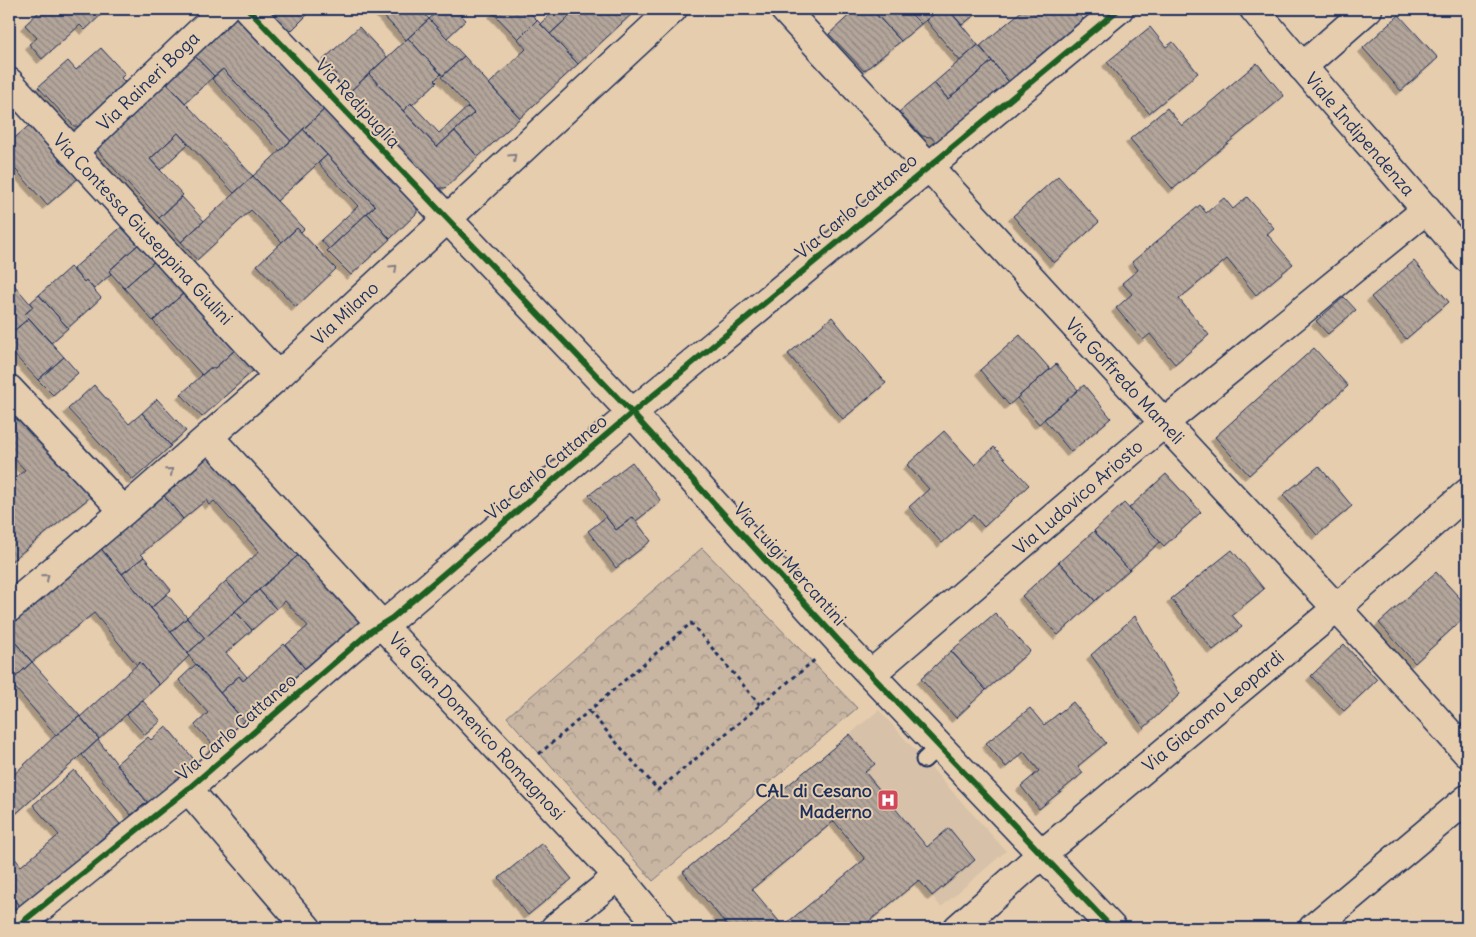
<svg xmlns="http://www.w3.org/2000/svg" width="1476" height="937" font-family="Delius,sans-serif">
<defs>
<pattern id="park-crowns" width="20" height="18" patternUnits="userSpaceOnUse" patternTransform="scale(1.25)"><rect width="20" height="18" fill="#c9b6a2"/><path d="M2 6a3 3 0 1 1 6 0M12 15a3 3 0 1 1 6 0" fill="none" stroke="#a29487"/></pattern>
<pattern id="building-back-hatch" width="6" height="6" patternUnits="userSpaceOnUse" patternTransform="scale(1.25)"><rect width="6" height="6" fill="#b3a59a"/><path d="M-1 5l2 2M0 0l6 6M5-1l2 2" fill="none" stroke="#918781"/></pattern>
<filter id="shadow"><feDropShadow dx="-4.5" dy="4.5" stdDeviation="0" flood-color="#0004"/></filter>
</defs>
<rect width="100%" height="100%" fill="#e6cdae"/>
<filter id="ink" filterUnits="userSpaceOnUse"><feTurbulence type="fractalNoise" baseFrequency=".02" numOctaves="2"/><feDisplacementMap in="SourceGraphic" scale="10" xChannelSelector="R" yChannelSelector="G"/><feConvolveMatrix kernelMatrix="1 2 1 2 8 2 1 2 1" color-interpolation-filters="sRGB"/></filter>
<g filter="url(#ink)">
<path fill="#d7c1a8" d="M879,710L1006,851L941,907L907,866L886,884L798,777Z"/>
<path fill="url(#park-crowns)" stroke="#727280" d="M702,548L857,708L653,881L507,717Z"/>
<path fill="url(#building-back-hatch)" stroke="#1b2f5e" fill-rule="evenodd" filter="url(#shadow)" d="M42,9H105L106,10L85,30L80,25L42,59L29,44L37,38L25,25Z
M260,9H313L286,36Z
M380,9H420L429,19L406,40L378,10Z
M440,9H455L466,20L447,38L429,19Z
M498,9H526L537,20L518,39L493,13Z
M556,9H577L550,34L540,24Z
M577,9H632L635,11L578,64L550,34Z
M856,9H871L901,41L864,71L829,34Z
M871,9H906L921,24L901,41Z
M906,9H940L921,24Z
M940,9H948L978,45L960,61L926,20Z
M948,9H982L962,25Z
M1024,9H1075L1084,20L1009,82L980,46Z
M1399,15L1438,58L1401,91L1363,48Z
M242,17L327,107L291,141L223,69L214,76L192,53L230,18Z
M429,19L464,56L443,76L408,38Z
M537,20L578,64L520,118L489,84L526,49L518,39Z
M359,27L387,57L344,97L329,81L336,74L323,60Z
M1150,27L1166,47L1173,42L1198,73L1149,113L1107,62Z
M408,38L441,74L435,80L437,82L412,105L411,103L403,111L369,74Z
M978,45L992,61L948,99L934,83Z
M101,48L125,74L121,78L127,84L86,127L74,126L38,87L68,61L76,70Z
M192,53L214,76L185,103L163,79Z
M464,56L520,118L478,157L455,131L474,113L441,77Z
M992,61L1009,82L936,143L931,137L922,136L899,112L934,83L948,99Z
M1257,63L1284,96L1173,189L1130,139L1167,108L1182,126Z
M223,69L291,141L280,151L212,79Z
M369,74L437,147L455,131L478,157L445,188H431L344,97Z
M163,79L253,176L234,193L178,133L150,159L183,195L159,218L98,151L99,140Z
M411,103L439,133L468,107L474,113L437,147L403,111Z
M327,107L417,202V213L390,239L367,213L375,206L303,129Z
M34,121L82,175L47,205L9,162V143Z
M303,129L327,155L277,201L253,176Z
M178,133L188,144L160,170L150,159Z
M327,155L375,206L329,249L321,240L358,206L318,163Z
M253,176L304,229L301,232L297,228L282,242L251,210L197,260L181,242Z
M1058,176L1099,222L1054,263L1013,216Z
M182,197L204,221L181,242L159,218Z
M1247,197L1274,228L1267,234L1293,264L1256,295L1227,259L1179,299L1209,335L1175,364L1150,334L1143,340L1116,308L1132,294L1122,283L1138,270L1132,262L1200,205L1206,213L1224,198L1233,209Z
M367,213L390,239L351,275L327,251Z
M126,223L142,241L109,271L111,274L94,289L86,280L84,282L73,269Z
M297,228L336,269L296,307L257,265Z
M142,241L157,259L124,288L109,271Z
M157,259L186,291L153,321L124,288Z
M1414,261L1449,302L1406,339L1371,297Z
M70,267L84,282L86,280L101,298L68,328L39,295Z
M9,279L33,307L25,314L29,318L9,335Z
M186,291L237,348L215,368H210L202,375L153,321Z
M39,295L68,328L51,343L25,314L33,307L30,303Z
M1344,297L1356,310L1328,334L1316,321Z
M832,317L886,383L843,419L788,354Z
M29,318L64,357L38,380L9,349V335Z
M1020,335L1050,369L1009,405L980,370Z
M237,348L255,369L202,417L181,394L210,368H215Z
M1314,348L1348,386L1249,475L1215,437Z
M64,357L78,373L53,395L38,380Z
M1056,364L1078,390L1039,424L1017,398Z
M94,385L129,424L142,413L171,446L133,480L68,409Z
M1084,385L1111,418L1071,452L1044,419Z
M157,399L186,431L170,445L142,413Z
M17,415L94,494L9,563V483L25,470L9,453V423Z
M944,431L975,465L994,447L1029,485L984,527L973,515L942,543L909,507L929,489L907,465Z
M204,455H216L303,551L245,602L226,581L259,552L214,501L209,505L206,500L183,519L161,492Z
M632,462L661,501L636,521L633,517L616,530L589,495Z
M1319,466L1352,506L1317,535L1283,495Z
M1166,474L1201,512L1164,546L1129,508Z
M161,492L183,519L141,554L144,557L122,574L98,545Z
M1124,503L1160,542L1129,570L1094,531Z
M606,517L616,530L633,517L651,541L616,568L588,531Z
M1094,531L1129,570L1095,601L1059,562Z
M99,546L188,653L189,656L159,685L140,662L137,665L94,613L32,662L9,635V618Z
M1232,550L1264,589L1232,615L1242,627L1213,650L1171,599Z
M303,551L362,616L361,628L307,671L286,645L308,626L285,601L276,609L259,590Z
M144,557L171,590L151,608L122,574Z
M1059,562L1095,601L1058,635L1022,596Z
M1436,572L1467,606V615L1415,663L1379,623Z
M226,581L245,602L205,638L186,618Z
M259,590L276,609L252,630L235,611Z
M167,594L187,617V618L171,632L151,608Z
M235,611L252,630L226,653L247,677L243,681L239,676L220,693L187,654Z
M995,613L1030,651L986,690L951,651Z
M1135,616L1180,694L1144,728L1091,655Z
M187,618L205,638L188,653L171,632Z
M9,635L32,662L9,683Z
M284,644L307,671L245,722L220,693L239,676L243,681Z
M1344,644L1377,680L1344,711L1311,676Z
M951,651L986,690L956,718L921,679Z
M32,662L80,716L56,735L10,682Z
M140,662L159,685L99,739L80,717Z
M196,664L245,722L215,747L195,725L208,713L179,680Z
M142,700L161,721L145,735L126,714Z
M1073,702L1106,743L1078,766L1083,773L1039,809L1021,786L1039,771L1024,752L1006,767L986,743L1030,708L1044,725Z
M80,716L99,739L9,820V779L56,735Z
M166,726L197,763L148,803L116,764L148,737L151,740Z
M850,734L875,764L865,772L927,847L949,828L975,860L932,896L919,880L861,928H729L683,872ZM834,821L865,859L783,926L752,889Z
M98,740L147,802L131,815L82,755Z
M74,770L120,824L99,841L101,843L22,909L9,894V851L21,866L59,835L33,805Z
M542,843L572,879L528,915L499,878Z
M9,894L22,909L9,920Z"/>
<g fill="none" stroke-linecap="round" stroke-linejoin="round">
<g stroke="#1b2f5e" stroke-width="19">
<path id="service" d="M924,760L939,746"/>
</g>
<g stroke="#1b2f5e" stroke-width="31">
<path id="minor" d="M248,9L632,413L838,640L1112,928
M784,9L1164,423L1355,628L1467,753
M1302,67L1368,9
M9,82L278,376
M73,152L224,9
M9,389L124,511
M209,437L381,624L618,876L661,928
M9,608L124,511L278,376L673,9
M871,674L1164,423L1427,209
M188,789L307,928
M15,928L188,789L371,631L392,618L632,413L1119,9
M555,928L618,876
M958,928L1042,854L1337,608L1467,493
M1313,928L1467,799"/>
</g>
<g stroke="#1b2f5e" stroke-width="31">
<path id="tertiary" d="M1254,9C1323,93 1397,174 1467,258"/>
</g>
<path stroke="#1b2f5e" stroke-width="3" stroke-dasharray="4 4" stroke-linecap="butt" d="M589,711L658,790L817,658
M539,754L691,623L760,705"/>
<use href="#service" stroke="#e6cdae" stroke-width="15"/>
<use href="#minor" stroke="#e6cdae" stroke-width="28"/>
<use href="#tertiary" stroke="#e6cdae" stroke-width="28"/>
<g stroke="#e6cdae" stroke-width="9">
<path id="cycleway" d="M248,9L632,413L838,640L1112,928
M15,928L188,789L371,631L392,618L632,413L1119,9"/>
</g>
<use href="#cycleway" stroke="#1b5e20" stroke-width="6"/>
</g>
<defs><path id="oneway-chevron" d="M-2-3.5L2.5 0L-2 3.5" fill="none" stroke-width="1.6" stroke-linecap="round" stroke-linejoin="round" transform="scale(1.25)"/></defs>
<g stroke="#807e86">
<use href="#oneway-chevron" transform="translate(513 157) rotate(-43)"/>
<use href="#oneway-chevron" transform="translate(394 268) rotate(-43)"/>
<use href="#oneway-chevron" transform="translate(170 471) rotate(-41)"/>
<use href="#oneway-chevron" transform="translate(46 577) rotate(-40)"/>
</g>
</g>
<defs>
<g id="hospital-square" transform="scale(1.125)"><rect x="-9" y="-9" width="18" height="18" rx="4" fill="#d1495b" stroke="#e6cdae"/><path d="M-5-5h3v3.5h4V-5h3V5h-3V1.5h-4V5h-3Z" fill="#fff"/></g>
</defs>
<g fill-rule="evenodd">
<use href="#hospital-square" x="888" y="800"/>
</g>
<g text-anchor="middle" dominant-baseline="central" stroke-width="4" stroke-linejoin="round" paint-order="stroke">
<g font-size="18" fill="#1b2f5e" stroke="#e6cdae">
<text transform="translate(148 81) rotate(-44)">Via Raineri Boga</text>
<text transform="translate(358 103) rotate(47)">Via Redipuglia</text>
<text transform="translate(1360 134) rotate(49)">Viale Indipendenza</text>
<text transform="translate(856 206) rotate(-40)">Via Carlo Cattaneo</text>
<text transform="translate(143 229) rotate(47)">Via Contessa Giuseppina Giulini</text>
<text transform="translate(345 313) rotate(-43)">Via Milano</text>
<text transform="translate(1125 381) rotate(47)">Via Goffredo Mameli</text>
<text transform="translate(546 467) rotate(-40)">Via Carlo Cattaneo</text>
<text transform="translate(1078 497) rotate(-41)">Via Ludovico Ariosto</text>
<text transform="translate(790 564) rotate(48)">Via Luigi Mercantini</text>
<text transform="translate(1213 711) rotate(-40)">Via Giacomo Leopardi</text>
<text transform="translate(477 726) rotate(47)">Via Gian Domenico Romagnosi</text>
<text transform="translate(236 727) rotate(-41)">Via Carlo Cattaneo</text>
</g>
<g font-size="18" font-weight="bold" fill="#1b2f5e" stroke="#e6cdae" text-anchor="end">
<text x="872" y="790">CAL di Cesano<tspan x="872" dy="21">Maderno</tspan></text>
</g>
</g>
<rect width="1476" height="937" fill="none" stroke="#e6cdae" stroke-width="30"/>
<rect x="15" y="15" width="1446" height="907" fill="none" stroke="#1b2f5e" stroke-width="2" filter="url(#ink)"/>
</svg>
